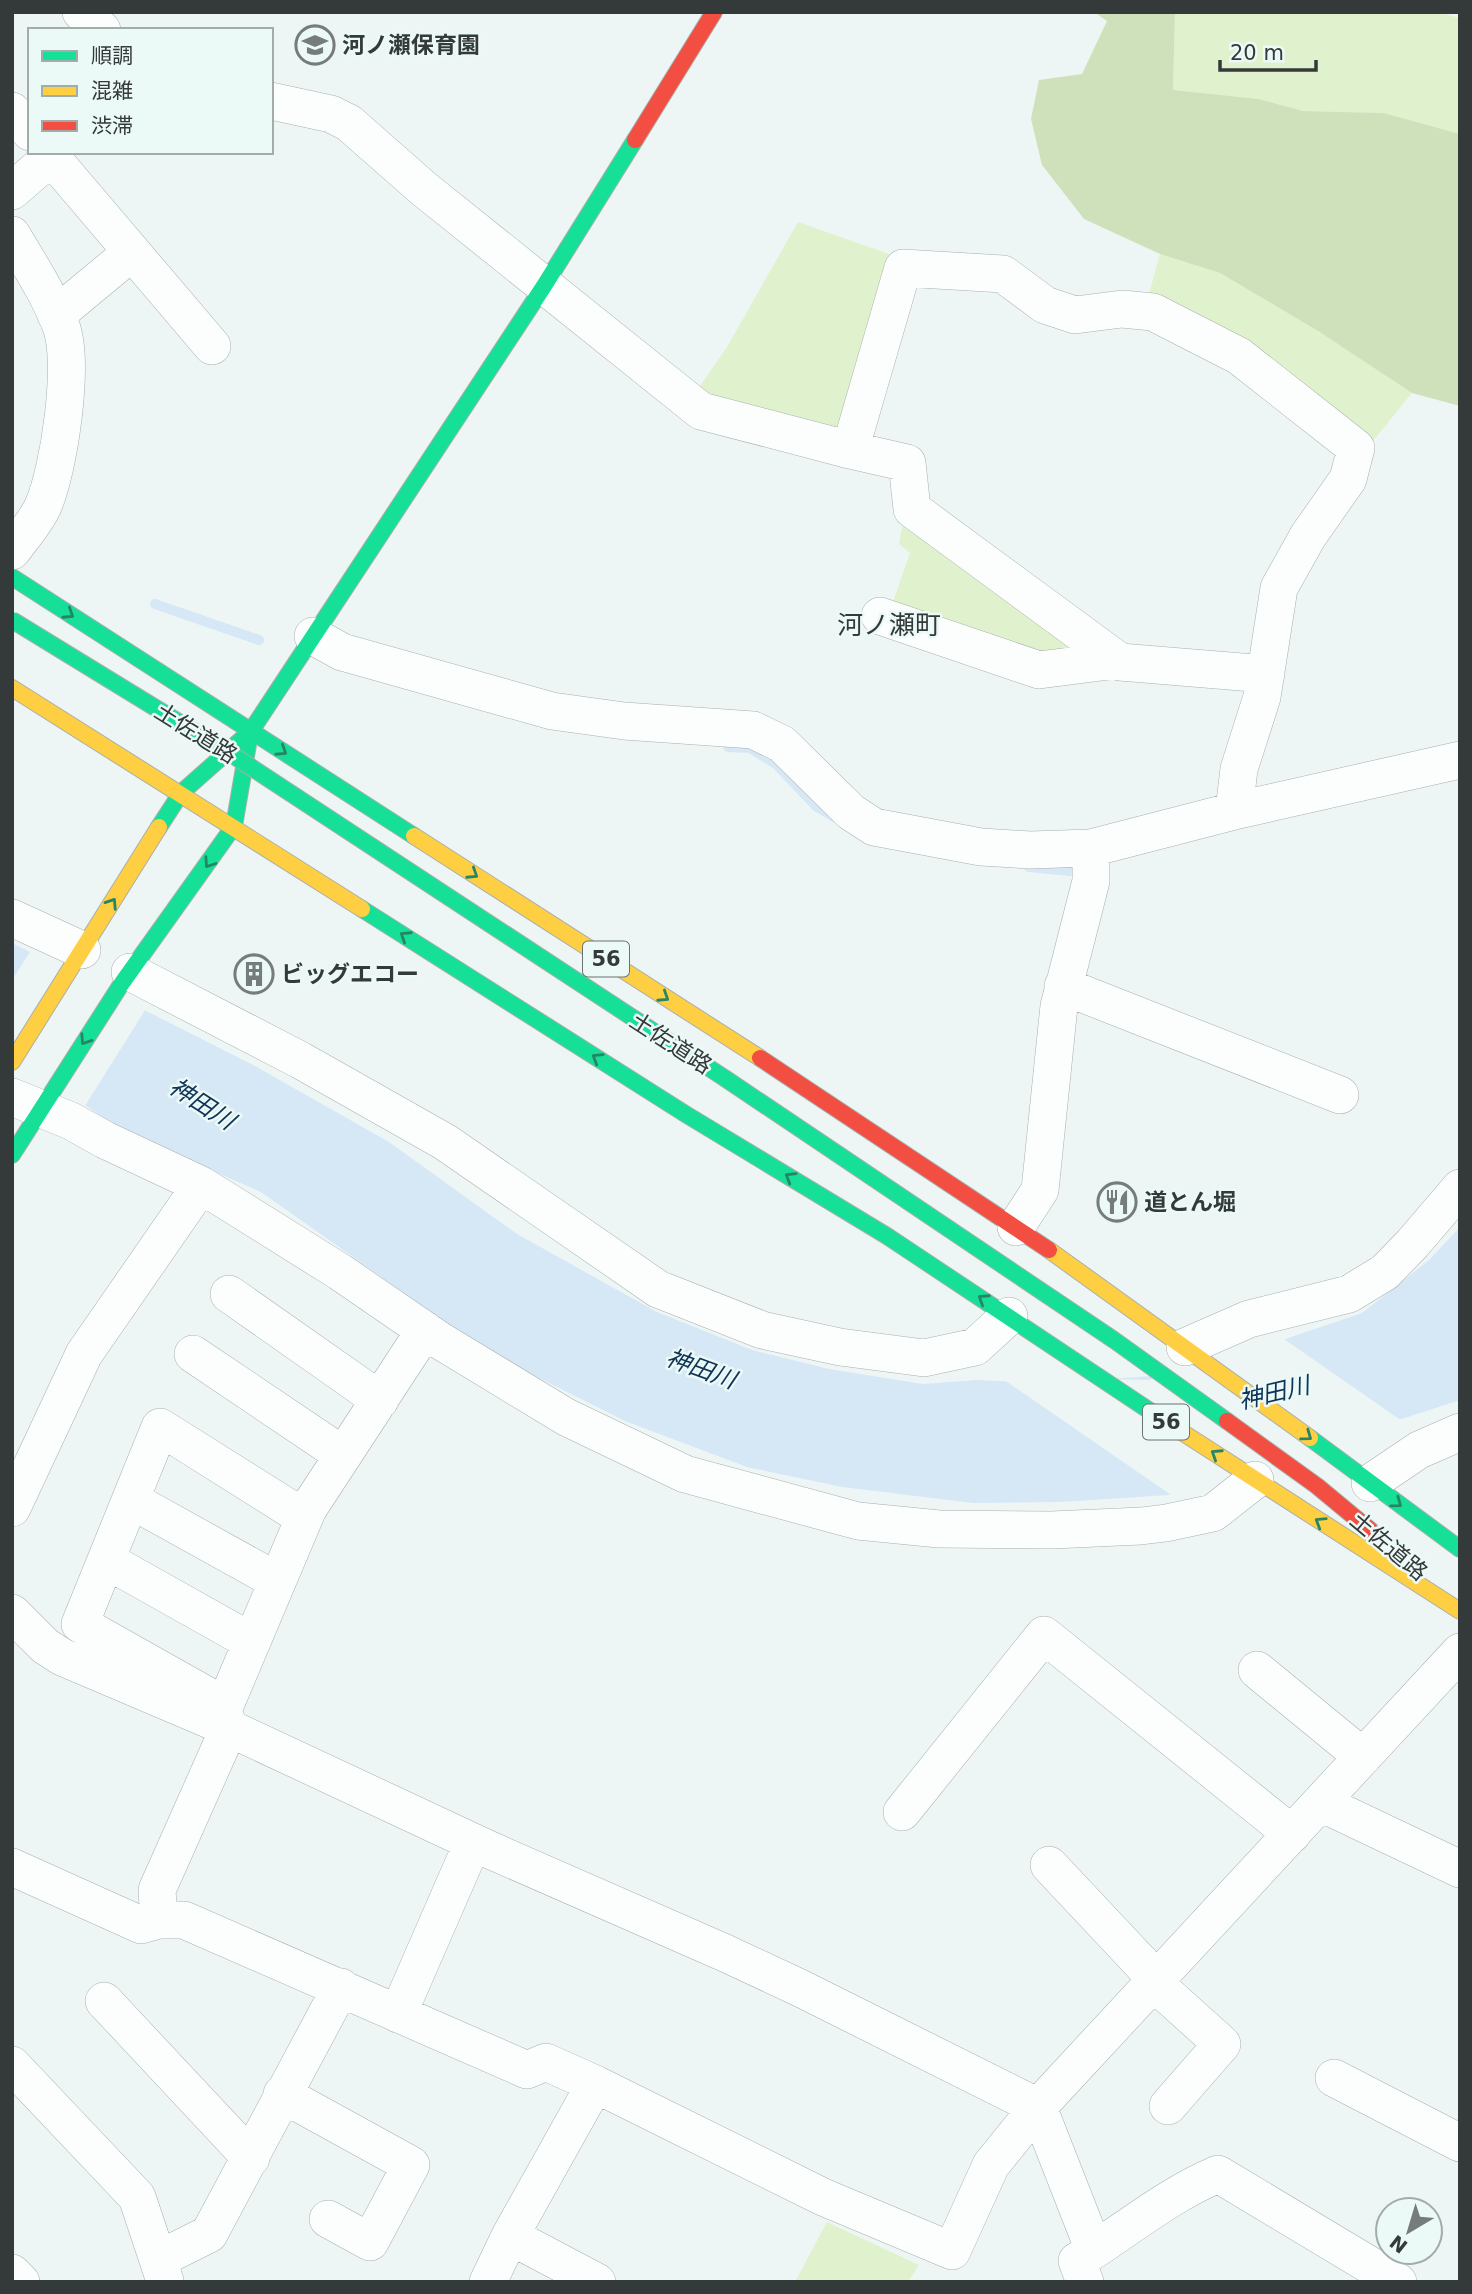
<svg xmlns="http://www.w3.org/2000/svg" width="1472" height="2294" font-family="'DejaVu Sans','Noto Sans JP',sans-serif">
<rect width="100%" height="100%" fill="#eef6f5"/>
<path fill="#e0f2cd" d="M1175,12H1438L1460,18V134L1384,113L1303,111L1259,99L1173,90Z
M798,222L889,254L838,437L711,406L698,389L727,347Z
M1160,254L1220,273L1318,331L1412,393L1373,441L1318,396L1147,301Z
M905,513L1079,645L1071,652L1035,655L890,610L910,553L899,544Z
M827,2222L919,2265L908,2282H795Z"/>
<path fill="#cee1ba" d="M1094,12H1175L1173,90L1259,99L1303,111L1384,113L1460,134V406L1412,393L1318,331L1220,273L1160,254L1084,219L1042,165L1031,119L1039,80L1082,74L1107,21Z"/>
<path fill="#d6e7f6" d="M12,943L255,1066L389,1142L517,1234L657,1312L752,1350L829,1369L923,1384L976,1380L1047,1383L1183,1374L1362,1313L1429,1260L1460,1227V1400L1169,1495L1060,1502L973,1503L842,1487L747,1467L625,1421L489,1353L261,1192L123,1132L88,1107L12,1070Z"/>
<path fill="#eef6f5" d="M32,949L147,1007L83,1109L12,1074V980Z
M1281,1337L1402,1421L1174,1497L1000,1377L1149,1380Z"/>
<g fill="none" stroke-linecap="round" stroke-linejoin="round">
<path stroke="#d6e7f6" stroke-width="10" d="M155,604L259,640
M728,747L750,748L776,764L817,807L834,817
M1029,867L1070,871L1083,867"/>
<g stroke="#a9afae" stroke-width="38">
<path id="street" d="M81,12L102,30
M271,101L331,114L349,123L424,189L701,411L850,450L903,268L1003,274L1045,305L1075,315L1122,309L1153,312L1239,356L1356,448L1348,479L1308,536L1279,588L1262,697L1239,769L1234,811
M12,111L30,132
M47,152L212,346
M12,191L51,157
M12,235C29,264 49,294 61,326C75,363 59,470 43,506C36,522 22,537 12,551
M56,315L132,252
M850,450L907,463L912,509L1120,662L1266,674
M880,616L1039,670L1117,660
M313,636L342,652L552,711L624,721L753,730L782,744L851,812L874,827L981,847L1030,850L1091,848L1234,811L1460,760
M12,918L82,950
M130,972L300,1060L445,1142L658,1289L762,1330L840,1347L924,1358L975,1347L1009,1316
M1063,986L1340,1095
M12,1097L71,1121L105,1140L201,1185L340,1272L439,1340L566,1417L685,1474L858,1521L939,1529L1052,1530L1141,1526L1166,1523L1213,1513L1255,1480
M1016,1227L1040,1190L1059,1006L1091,881V848
M229,1294L380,1400
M425,1330L308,1509L223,1710L229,1728L157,1890L159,1920H184L527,2070L546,2062L595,2084L510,2236L488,2282
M1185,1347L1249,1319L1349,1294L1385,1272L1413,1243L1460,1188
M193,1354L343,1455
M1370,1483L1419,1450L1460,1432
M131,1500L277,1581
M12,1508L84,1354L201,1185
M106,1560L252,1642
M12,1613L45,1646L62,1657L229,1728L490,1850L725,1953L800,1988L1038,2107L1094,2250
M1257,1670L1363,1757
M215,1700L80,1624L160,1427L303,1517
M1321,1803L1460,1869
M902,1812L1044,1635L1292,1834
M1049,1865L1143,1965L1162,1990L1222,2044L1168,2106
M12,1867L141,1925L159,1920
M104,2001L251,2158
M398,2014L473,1842
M12,2065L137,2197L165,2281
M1334,2078L1460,2143
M595,2084L823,2197L952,2251L991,2165L1038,2107L1460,1652
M282,2094L411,2165L370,2242L328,2219
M510,2236L597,2282
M159,2259L209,2234L341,1987
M12,2273L21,2282
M1085,2282L1077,2261C1124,2232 1166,2196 1218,2174L1398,2282"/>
</g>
<g stroke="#a9afae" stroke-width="18">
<path id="fast" d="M12,577L414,836
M159,827L181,793L251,731L544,286L635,140
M362,909L687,1115L887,1236L1174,1427
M726,1079L1114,1340L1227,1421
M12,1155L122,983L234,826L250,733
M1310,1438L1460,1549"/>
</g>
<g stroke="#a9afae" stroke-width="18">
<path id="slow" d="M12,688L362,909
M414,836L760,1058
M12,1062L159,827
M1049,1250L1310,1438
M1174,1427L1460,1611"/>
</g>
<g stroke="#a9afae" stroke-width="18">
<path id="jam" d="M635,140L714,12
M760,1058L1049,1250
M1227,1421L1317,1486L1370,1530"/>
</g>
<use href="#street" stroke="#fcfefe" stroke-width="37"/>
<use href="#fast" stroke="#16e098" stroke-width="16"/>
<use href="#slow" stroke="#ffcf43" stroke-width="16"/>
<use href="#jam" stroke="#f24e42" stroke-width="16"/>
<g stroke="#a9afae" stroke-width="18" stroke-linecap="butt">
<path id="fast-bridge" d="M12,620L234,756L726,1079"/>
</g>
<use href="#fast-bridge" stroke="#16e098" stroke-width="16"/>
</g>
<defs><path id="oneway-chevron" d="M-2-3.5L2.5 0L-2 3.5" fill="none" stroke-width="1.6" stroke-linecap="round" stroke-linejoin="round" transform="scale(1.75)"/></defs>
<g stroke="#268564">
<use href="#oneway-chevron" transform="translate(69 614) rotate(33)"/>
<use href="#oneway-chevron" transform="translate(282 751) rotate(33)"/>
<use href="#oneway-chevron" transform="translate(209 863) rotate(124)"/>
<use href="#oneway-chevron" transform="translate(473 874) rotate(33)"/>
<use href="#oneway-chevron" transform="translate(112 903) rotate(-57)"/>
<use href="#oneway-chevron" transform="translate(405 936) rotate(-147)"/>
<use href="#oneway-chevron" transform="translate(664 997) rotate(33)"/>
<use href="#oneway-chevron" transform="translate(85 1040) rotate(123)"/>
<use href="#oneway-chevron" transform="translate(597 1058) rotate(-148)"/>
<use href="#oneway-chevron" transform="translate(790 1177) rotate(-149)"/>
<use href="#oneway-chevron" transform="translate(983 1299) rotate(-147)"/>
<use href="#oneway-chevron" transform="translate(1307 1436) rotate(36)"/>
<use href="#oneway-chevron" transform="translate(1216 1454) rotate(-147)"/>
<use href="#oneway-chevron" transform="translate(1397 1503) rotate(36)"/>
<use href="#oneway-chevron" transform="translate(1320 1522) rotate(-148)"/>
</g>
<defs>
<g id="school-ring" transform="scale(2.0125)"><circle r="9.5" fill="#ebf9f7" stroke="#757c7b" stroke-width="1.5"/><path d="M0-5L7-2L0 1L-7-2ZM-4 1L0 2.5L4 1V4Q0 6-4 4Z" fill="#757c7b"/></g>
<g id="building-ring" transform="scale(2.0125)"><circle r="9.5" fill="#ebf9f7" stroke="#757c7b" stroke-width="1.5"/><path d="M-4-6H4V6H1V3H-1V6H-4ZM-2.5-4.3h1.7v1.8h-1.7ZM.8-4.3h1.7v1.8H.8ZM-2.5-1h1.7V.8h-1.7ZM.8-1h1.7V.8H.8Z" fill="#757c7b"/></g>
<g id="restaurant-ring" transform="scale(2.0125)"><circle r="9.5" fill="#ebf9f7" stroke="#757c7b" stroke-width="1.5"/><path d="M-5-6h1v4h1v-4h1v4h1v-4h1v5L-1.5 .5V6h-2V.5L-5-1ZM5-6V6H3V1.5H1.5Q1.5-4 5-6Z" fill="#757c7b"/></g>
</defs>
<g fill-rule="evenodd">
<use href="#school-ring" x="315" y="45"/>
<use href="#building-ring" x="254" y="974"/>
<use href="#restaurant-ring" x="1117" y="1202"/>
</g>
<g text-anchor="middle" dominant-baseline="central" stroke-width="5" stroke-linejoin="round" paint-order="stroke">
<g fill="#ebf9f7" stroke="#6b7372" stroke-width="2">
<rect x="583" y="941.5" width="46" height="35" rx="5"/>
<rect x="1143" y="1404.5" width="46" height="35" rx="5"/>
</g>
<g font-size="21" font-weight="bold" fill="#343a39">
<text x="606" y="959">56</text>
<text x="1166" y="1422">56</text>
</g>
<g font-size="23" font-weight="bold" fill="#343a39" stroke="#ebf9f7" text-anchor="start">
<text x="342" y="45">河ノ瀬保育園</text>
<text x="281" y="974">ビッグエコー</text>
<text x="1144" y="1202">道とん堀</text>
</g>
<g font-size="23" fill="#343a39" stroke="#ebf9f7">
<text transform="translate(196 733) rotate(32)">土佐道路</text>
<text transform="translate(671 1043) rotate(33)">土佐道路</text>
<text transform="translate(1389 1546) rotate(40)">土佐道路</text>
</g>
<g font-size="24" font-style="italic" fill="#0e3558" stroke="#ebf9f7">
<text transform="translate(202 1104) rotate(33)">神田川</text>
<text transform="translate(701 1369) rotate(20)">神田川</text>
<text transform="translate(1274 1393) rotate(-13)">神田川</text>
</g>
<g font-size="26" fill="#343a39" stroke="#ebf9f7">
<text x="889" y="625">河ノ瀬町</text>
</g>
</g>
<rect width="1472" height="2294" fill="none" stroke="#343a39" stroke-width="28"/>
<rect x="28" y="28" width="245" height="126" fill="#ebf9f7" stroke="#a2adab" stroke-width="2"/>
<rect x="42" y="51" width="35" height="10" fill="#16e098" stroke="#a2adab" stroke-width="2"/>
<text x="91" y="63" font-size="21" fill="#343a39">順調</text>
<rect x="42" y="86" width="35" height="10" fill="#ffcf43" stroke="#a2adab" stroke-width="2"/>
<text x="91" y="98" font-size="21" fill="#343a39">混雑</text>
<rect x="42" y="121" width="35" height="10" fill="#f24e42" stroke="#a2adab" stroke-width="2"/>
<text x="91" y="133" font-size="21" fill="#343a39">渋滞</text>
<g transform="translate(1409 2231) rotate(218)"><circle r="33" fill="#ebf9f7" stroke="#a2adab" stroke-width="2"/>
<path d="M0-5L12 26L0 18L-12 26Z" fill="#757c7b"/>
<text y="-10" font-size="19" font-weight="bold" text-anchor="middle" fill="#343a39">N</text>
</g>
<path d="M1220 60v10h96v-10" fill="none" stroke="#343a39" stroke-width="3.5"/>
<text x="1230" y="60" font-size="21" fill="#343a39" stroke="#ebf9f7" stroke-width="5" paint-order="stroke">20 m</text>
</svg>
